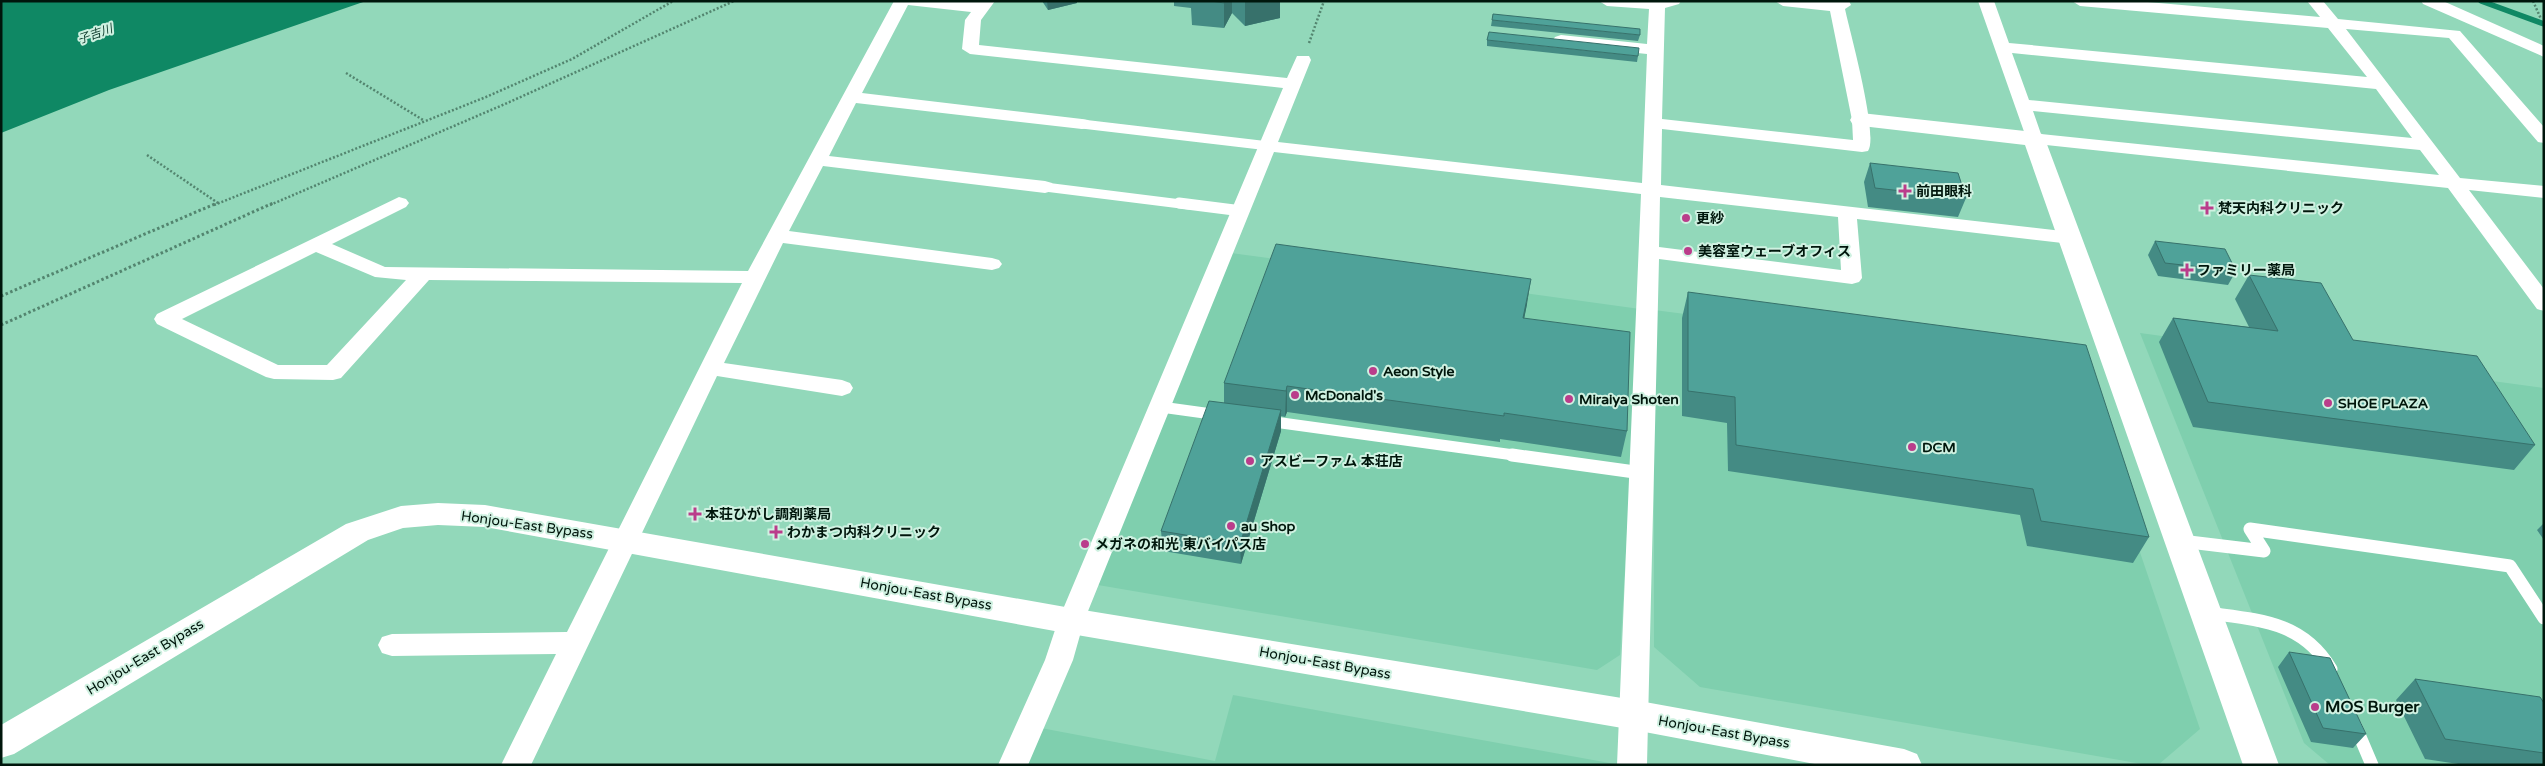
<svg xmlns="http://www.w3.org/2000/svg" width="2545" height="766" font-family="'Varela Round','Noto Sans JP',sans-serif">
<rect width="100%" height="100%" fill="#92d8ba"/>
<path fill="#7fcfae" d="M1231,253L1640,309L1620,655L1597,670L1098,585Z
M1654,310L2086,366L2128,517L2200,729L2158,765H2148L1700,687L1654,647Z
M2140,333L2544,388V765H2330L2304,743Z
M1233,695L1615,764V765H1027L1041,728L1215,761Z"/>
<path fill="#0f8864" d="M1,1H366L109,90L1,133Z"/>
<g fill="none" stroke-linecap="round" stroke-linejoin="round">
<path stroke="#0f8864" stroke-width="5.5" d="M2481,1L2544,24"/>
<path stroke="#53856f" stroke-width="2.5" stroke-dasharray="2 2" stroke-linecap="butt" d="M2533,1L2541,19
M1309,43L1324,1
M346,73L423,120
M147,155L218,203
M214,205L486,97L572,59L673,1
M270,205L505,104L734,1"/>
<path stroke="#53856f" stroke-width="3" stroke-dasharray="2.5 2.5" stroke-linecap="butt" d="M1,296L217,203
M1,325L273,203"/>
<path stroke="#fff" stroke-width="9" d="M1082,124L1269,146
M1045,187L1189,205"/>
<path stroke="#fff" stroke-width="11" d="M1179,203L1242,211
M1161,407L1219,415
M1267,421L1521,456"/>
<path stroke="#fff" stroke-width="13" d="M1512,455L1642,473
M2181,541L2264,551L2250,529L2510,566L2544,618
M2208,613C2259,620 2302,621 2331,669
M2355,725L2372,765"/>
<path fill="#fff" fill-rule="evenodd" d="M894,1H995L981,20L979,45L1287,78L1297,56H1309L1311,60L1278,142L1642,183L1647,54L1561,45L1553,40L1555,37L1561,35L1647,44L1649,9L1607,6L1599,1H1681L1679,4L1665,8L1662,119L1853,140L1852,120L1830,11L1783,6L1775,1H1849L1851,5L1845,9C1850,32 1879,136 1868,151L1862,152L1662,129L1661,185L2071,232L2078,234L2081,238L2078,242L2071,244L1857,219L1862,278L1859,282L1852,284L1659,259L1647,765H1617L1641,194L1274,152L1084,621L1073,660L1028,765H998L1045,660L1058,621L1283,88L970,54L962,49L965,20L971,12L908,5L862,93L1082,119L1088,120L1091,124L1088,128L1082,129L856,103L829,156L1045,181L1052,183L1054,187L1052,191L1045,193L823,166L789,231L992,258L999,260L1002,264L999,268L992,270L783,243L724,363L842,380L850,383L853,388L850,393L842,396L717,376L531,765H501L556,654L392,656L382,653L378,645L382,637L392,634L567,632L742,283L429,280L341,378L333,380L274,379L266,377L157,324L154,319L157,314L399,197L406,199L409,203L406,207L332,244L385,267L748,271ZM1660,197L1838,217L1841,270L1659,247ZM316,252L375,277L406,280L327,365H278L182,319Z
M1978,1H1994L2009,43L2367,77L2328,28L2080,6L2072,1H2136L2320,17L2307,1H2323L2338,19L2460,31L2544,127V143L2538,142L2449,38L2346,29L2460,178L2544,186V198L2469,190L2544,289V311L2537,309L2448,188L2028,143ZM2012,53L2376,89L2412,138L2029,100ZM2033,111L2420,150L2439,175L2041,134Z
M2421,1H2443L2544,46V57L2423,4Z"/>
<path fill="#fff" fill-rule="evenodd" d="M1861,113L2034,132L2042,134L2045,139L2279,765H2243L2025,145L1853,125L1850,120L1853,115Z"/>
<path fill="#fff" fill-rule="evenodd" d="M438,503L485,505L1071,608L1634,700L1904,749L1917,754L1922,765H1820L1634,730L1071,634L485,527L438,525L403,528L368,540L14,754L1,758V725L346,524L401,506Z"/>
</g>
<path fill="#448b84" d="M1042,1H1077V3L1048,10Z
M1174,1H1280V18L1245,26L1232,13L1224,28L1192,25L1191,8L1174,6Z
M1492,20L1640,35L1638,41L1491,26Z
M1487,40L1638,56L1637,62L1487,46Z
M1870,163L1966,198L1958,217L1868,207L1864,182Z
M2155,241L2236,271L2228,285L2158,276L2148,255Z
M2249,275L2353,340L2535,445L2514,470L2193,427L2159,342L2173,318L2249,327L2235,299Z
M1688,292L2149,537L2133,563L2027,546L2020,515L1728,471L1727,423L1682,416V318Z
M1527,304L1524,319L1627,431L1621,457L1500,439V442L1287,412L1285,417L1281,416V431L1241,564L1163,551L1161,531L1224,403V383Z
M2544,523V540L2537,530Z
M2289,652L2366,734L2353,748L2311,742L2278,667Z
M2415,679L2544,703V765H2465L2425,759L2396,700Z"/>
<path fill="#37716b" d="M1047,1H1077V3L1048,10Z
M1224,1H1232V13L1224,28Z
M1245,1H1280V18L1245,26Z
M1531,279L1527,304L1519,344L1523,318Z
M1287,386V412L1285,417L1286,391Z
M1281,410V431L1241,564L1240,544Z"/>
<path fill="#4fa299" stroke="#37716b" d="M1211,1H1224V3Z
M1493,14L1640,29V35L1492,20Z
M1489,32L1639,48L1638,56L1487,40Z
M1870,163L1958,173L1966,198L1875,188Z
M2155,241L2225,249L2236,271L2165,263Z
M1276,244L1531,279L1523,318L1630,332L1627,431L1504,413V416L1287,386L1286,391L1224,383Z
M2249,275L2321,283L2353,340L2477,356L2535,445L2208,402L2173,318L2278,331Z
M1688,292L2086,345L2149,537L2041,521L2033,489L1736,445L1735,397L1688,391Z
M1209,401L1281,410L1240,544L1161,531Z
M2289,652L2330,658L2366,734L2323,728Z
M2415,679L2540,697L2544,703V753L2445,739Z"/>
<g fill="#ba3d8b" stroke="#cff1e1" stroke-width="2">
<path d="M1902.5 183.5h5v5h5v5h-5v5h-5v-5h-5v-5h5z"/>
<path d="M2204.5 200.5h5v5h5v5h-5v5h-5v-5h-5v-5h5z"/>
<circle cx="1686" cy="218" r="5"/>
<circle cx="1688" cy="251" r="5"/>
<path d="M2184.5 262.5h5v5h5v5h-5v5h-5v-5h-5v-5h5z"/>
<circle cx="1373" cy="371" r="5"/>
<circle cx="1295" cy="395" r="5"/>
<circle cx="1569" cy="399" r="5"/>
<circle cx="2328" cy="403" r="5"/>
<circle cx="1912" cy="447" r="5"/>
<circle cx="1250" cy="461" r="5"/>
<path d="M692.5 506.5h5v5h5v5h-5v5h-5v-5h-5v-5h5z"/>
<circle cx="1231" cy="526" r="5"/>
<path d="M773.5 524.5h5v5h5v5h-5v5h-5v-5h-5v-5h5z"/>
<circle cx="1085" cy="544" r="5"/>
<circle cx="2315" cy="707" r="5"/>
</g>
<g text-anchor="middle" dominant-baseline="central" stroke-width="4" stroke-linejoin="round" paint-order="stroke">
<g font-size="12" font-style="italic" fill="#0a3829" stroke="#cff1e1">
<text transform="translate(95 34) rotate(-19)">子吉川</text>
</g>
<g font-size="14" font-weight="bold" fill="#00160c" stroke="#cff1e1" text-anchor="start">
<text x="1916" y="191">前田眼科</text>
<text x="2218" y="208">梵天内科クリニック</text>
<text x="1696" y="218">更紗</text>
<text x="1698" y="251">美容室ウェーブオフィス</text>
<text x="2197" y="270">ファミリー薬局</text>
<text x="1383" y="371">Aeon Style</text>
<text x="1305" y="395">McDonald's</text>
<text x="1579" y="399">Miraiya Shoten</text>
<text x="2338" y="403">SHOE PLAZA</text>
<text x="1922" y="447">DCM</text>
<text x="1260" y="461">アスビーファム 本荘店</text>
<text x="705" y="514">本荘ひがし調剤薬局</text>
<text x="1241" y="526">au Shop</text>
<text x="787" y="532">わかまつ内科クリニック</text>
<text x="1095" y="544">メガネの和光 東バイパス店</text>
</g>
<g font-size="14" fill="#00160c" stroke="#cff1e1">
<text transform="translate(527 525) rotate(8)">Honjou-East Bypass</text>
<text transform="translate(926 594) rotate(10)">Honjou-East Bypass</text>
<text transform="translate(145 657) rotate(-31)">Honjou-East Bypass</text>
<text transform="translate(1325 663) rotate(10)">Honjou-East Bypass</text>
<text transform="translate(1724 732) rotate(10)">Honjou-East Bypass</text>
</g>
<g font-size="16" font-weight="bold" fill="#00160c" stroke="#cff1e1" text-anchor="start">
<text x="2325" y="707">MOS Burger</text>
</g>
</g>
<rect width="2545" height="766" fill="none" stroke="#00160c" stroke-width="5"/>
</svg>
